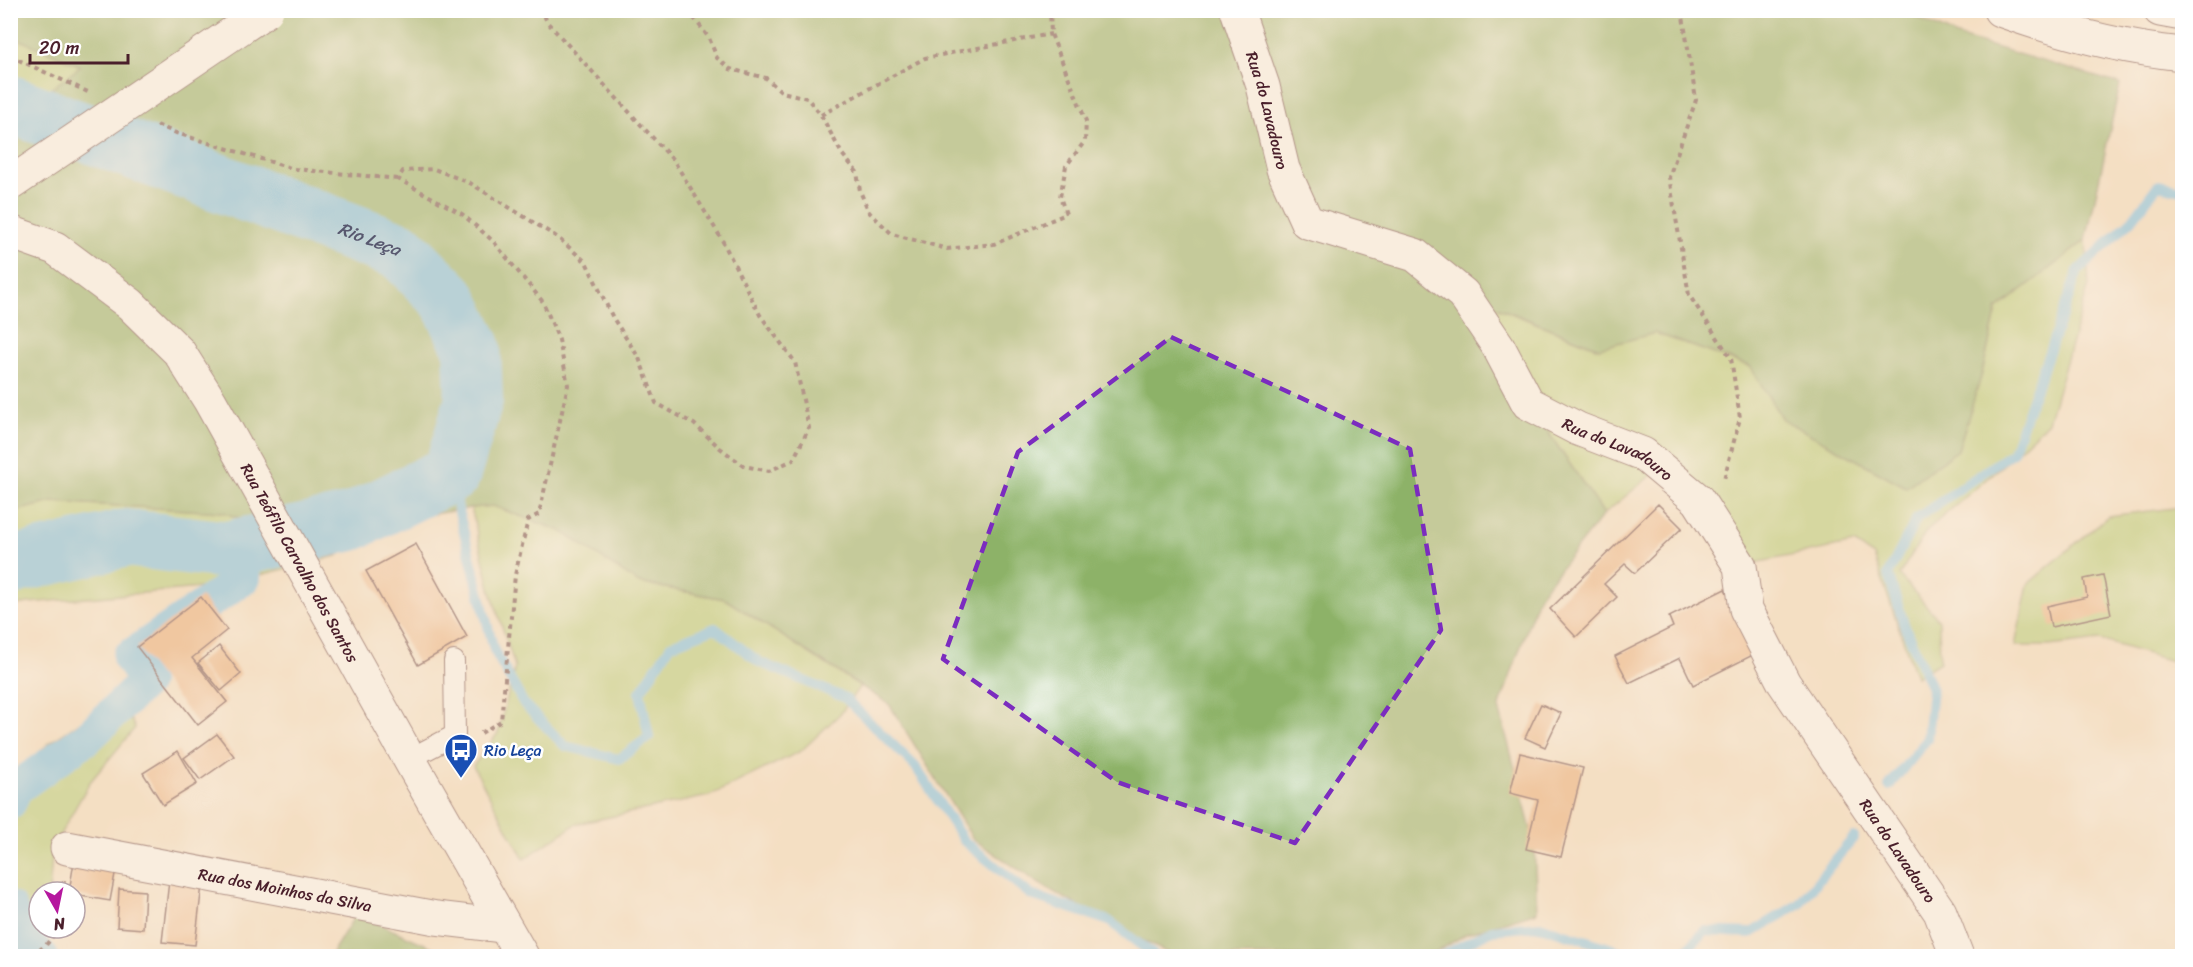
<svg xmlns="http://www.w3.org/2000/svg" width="2193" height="967" font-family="Sriracha,sans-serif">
<rect width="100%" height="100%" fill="#fff"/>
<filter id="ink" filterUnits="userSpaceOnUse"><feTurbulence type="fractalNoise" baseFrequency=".0167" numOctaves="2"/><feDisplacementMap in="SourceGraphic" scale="12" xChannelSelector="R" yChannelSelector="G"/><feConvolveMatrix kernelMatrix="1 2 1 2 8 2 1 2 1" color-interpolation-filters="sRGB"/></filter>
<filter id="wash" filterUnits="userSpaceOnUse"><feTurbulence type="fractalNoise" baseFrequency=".008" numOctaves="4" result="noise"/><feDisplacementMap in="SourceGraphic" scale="24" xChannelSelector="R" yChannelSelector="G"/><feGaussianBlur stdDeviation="1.35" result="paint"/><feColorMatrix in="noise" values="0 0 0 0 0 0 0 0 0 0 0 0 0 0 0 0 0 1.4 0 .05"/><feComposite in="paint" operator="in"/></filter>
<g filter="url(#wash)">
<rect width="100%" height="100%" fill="#f4dfc3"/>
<path fill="#b2cf76" stroke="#7e7750" stroke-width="1.5" d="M11,36L82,66L11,121Z
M2086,240L2089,285L2048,422L2004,464L1927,530L1899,575L1939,620L1940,662L1916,677L1874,556L1854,543L1740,566L1660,468L1604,514L1528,403L1463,294L1598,348L1655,333L1751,367L1782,419L1906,486L1981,377L1997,309Z
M52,502L223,512L336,556L212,587L29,603L11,606L10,512Z
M493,506L561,531L639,583L725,599L860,686L841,713L801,751L709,796L576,824L524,859L473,766L498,733L515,667L491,592L471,508Z
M2182,507V664L2100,640L2049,646H2015L2028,584L2108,516Z
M119,696L135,728L90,782L53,847L49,892H39V928H44L39,938L18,954L11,934V780L48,744Z"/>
<path fill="#8db267" stroke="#6c6849" stroke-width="1.5" d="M11,10H1901L1957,36L2120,84L2086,240L1997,309L1981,377L1958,450L1906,487L1782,419L1750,366L1655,333L1599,348L1465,294L1528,403L1604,514L1539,595L1499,708L1534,841L1537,912L1466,934L1430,956H1174L1117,928L1040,884L973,839L889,704L725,599L639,583L561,531L493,506L471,508L408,518L336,556L223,512L53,502L11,512L10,126L52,88L81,66L11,36Z
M356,914L452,956H330Z"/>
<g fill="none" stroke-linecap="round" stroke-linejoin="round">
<path stroke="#72c1ed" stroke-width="10" d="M452,473L458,509L494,650L524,704L565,746L619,759L649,737L640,692L671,645L715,628L759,662L845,698L915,766L964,841L1031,895L1109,921L1155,956
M1889,786L1927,739L1932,689L1905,627L1888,574L1917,518L2013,452L2078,271L2132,220L2158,185L2182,190
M1442,956L1492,930L1540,926L1635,956
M1682,956L1704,931L1751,933L1799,904L1854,837"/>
<path stroke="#72c1ed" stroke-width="34" d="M10,802L15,789L88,737L145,682L129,657L244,578L228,550
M10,908L23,939L41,956"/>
<path stroke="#72c1ed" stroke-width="58" id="s1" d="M10,104L401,251L448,298L472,347L474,400L452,473L352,522L228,550L126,538L17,564L10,567"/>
</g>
<g id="blocks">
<path fill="#ebaa76" d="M1658,504L1682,528L1635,573L1625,564L1604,584L1617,597L1576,637L1550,609Z
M416,544L467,637L418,665L366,571Z
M2103,575L2111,614L2051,627L2047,606L2087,597L2084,579Z
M1725,589L1757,653L1693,685L1680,658L1629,683L1615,656L1673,627L1669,617Z
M201,597L227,630L192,658L227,702L198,725L137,647Z
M219,646L241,674L221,691L198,663Z
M1541,704L1561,713L1545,747L1525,738Z
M217,734L234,756L200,780L184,758Z
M178,751L197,784L163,805L143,773Z
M1520,753L1583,768L1561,857L1526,849L1538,800L1510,793Z
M75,856L117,863L110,901L75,895V892H69Z
M170,872L203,876L195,945L162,942Z
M119,889L145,891L143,929L117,927Z"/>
</g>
</g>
<g filter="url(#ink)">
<use href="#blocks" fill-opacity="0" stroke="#643c42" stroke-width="1.5"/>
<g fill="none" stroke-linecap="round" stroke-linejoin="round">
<g stroke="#643c42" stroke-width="22">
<path id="lane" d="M409,759L455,735L454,661"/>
</g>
<g stroke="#643c42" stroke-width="35">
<g id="street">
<path id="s2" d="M1237,10L1263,86L1283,169L1307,222L1415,255L1463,294L1498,346L1528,403L1578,429L1643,454L1698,500L1740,566L1746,609L1784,683L1940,912L1957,956"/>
<path id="s3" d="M67,848L436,918L503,926"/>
</g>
</g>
<g stroke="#643c42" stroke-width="35">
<g id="secondary">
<path id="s4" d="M10,232L55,248L130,304L179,352L210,401L416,771L522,956"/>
</g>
</g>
<g stroke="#643c42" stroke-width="35">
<path id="highway" d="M2000,10C2058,31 2121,48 2182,54
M2160,10L2182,14"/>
</g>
<path stroke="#643c42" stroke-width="4" stroke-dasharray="4.5 4.5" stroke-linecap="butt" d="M688,10L709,38L717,58L730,69L766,78L782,92L807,98L821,115L842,154L857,172L860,191L869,212L892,234L947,249L994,244L1066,214L1060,197L1066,166L1085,141L1086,121L1051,34L1050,10
M1682,10L1696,100L1669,177L1689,295L1731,358L1740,418L1724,479
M10,56L88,92
M821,115L925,58L1051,34
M157,125L176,133L294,169L398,179
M481,733L501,721L515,575L528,520L539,514L568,385L559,340L543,302L493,241L462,214L398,179L403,171L434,169L470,183L557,237L586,262L613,318L639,358L656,403L694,424L720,448L744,466L769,471L793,460L809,428L795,362L760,315L721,238L674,161L547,22L542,10
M63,892L64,881
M32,956L46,945L59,928"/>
<use href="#lane" stroke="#fff" stroke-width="20"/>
<use href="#street" stroke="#fff" stroke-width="33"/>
<use href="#secondary" stroke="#fff" stroke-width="33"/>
<use href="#highway" stroke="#fff" stroke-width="33"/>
<g stroke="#643c42" stroke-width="35" stroke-linecap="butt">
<path id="highway-bridge" d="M10,184L267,10"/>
</g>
<use href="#highway-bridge" stroke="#fff" stroke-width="33"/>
</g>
</g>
<path d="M0 0H2193V967H0ZM1171,337L1410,449L1441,630L1295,843L1117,782L943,659L1018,452Z" fill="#f4dfc3" fill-opacity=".55" fill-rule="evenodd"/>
<path fill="none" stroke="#7b2cbf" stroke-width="4.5" stroke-dasharray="12 8" stroke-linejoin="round" d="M1171,337L1410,449L1441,630L1295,843L1117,782L943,659L1018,452Z"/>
<defs>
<g id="bus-pin" transform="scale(1.725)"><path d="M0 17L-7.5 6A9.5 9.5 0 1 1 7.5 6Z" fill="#1a4fb4" stroke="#fff"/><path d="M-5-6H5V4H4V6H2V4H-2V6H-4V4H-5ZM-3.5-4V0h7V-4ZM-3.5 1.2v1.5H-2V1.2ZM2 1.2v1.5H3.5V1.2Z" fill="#fff"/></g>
</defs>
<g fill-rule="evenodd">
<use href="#bus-pin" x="461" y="750"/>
</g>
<g text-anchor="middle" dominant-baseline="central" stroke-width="5" stroke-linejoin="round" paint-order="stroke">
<g font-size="16" fill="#4a1f2b" stroke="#fff">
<text stroke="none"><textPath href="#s2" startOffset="105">Rua do Lavadouro</textPath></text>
<text stroke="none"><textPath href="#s2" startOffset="627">Rua do Lavadouro</textPath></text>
<text stroke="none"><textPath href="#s4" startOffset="453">Rua Teófilo Carvalho dos Santos</textPath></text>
<text stroke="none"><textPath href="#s2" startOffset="1131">Rua do Lavadouro</textPath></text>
<text stroke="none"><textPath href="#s3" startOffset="222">Rua dos Moinhos da Silva</textPath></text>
</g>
<g font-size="16" fill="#164399" stroke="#fff" text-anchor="start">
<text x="484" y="750">Rio Leça</text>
</g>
<g font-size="18" font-style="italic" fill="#58586f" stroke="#fff">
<text stroke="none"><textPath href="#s1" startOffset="384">Rio Leça</textPath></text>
</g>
</g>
<rect width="2193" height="967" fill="none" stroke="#fff" stroke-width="36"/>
<g transform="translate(57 910) rotate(171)"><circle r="28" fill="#ffffff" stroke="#b7a5aa" stroke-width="1.5"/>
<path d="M0-4.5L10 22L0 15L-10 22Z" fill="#b5179e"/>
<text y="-9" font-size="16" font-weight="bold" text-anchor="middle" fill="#4a1f2b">N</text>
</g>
<path d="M30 54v9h98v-9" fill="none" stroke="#4a1f2b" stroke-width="3"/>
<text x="39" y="54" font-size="18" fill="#4a1f2b" stroke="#ffffff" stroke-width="4.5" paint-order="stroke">20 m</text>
</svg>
